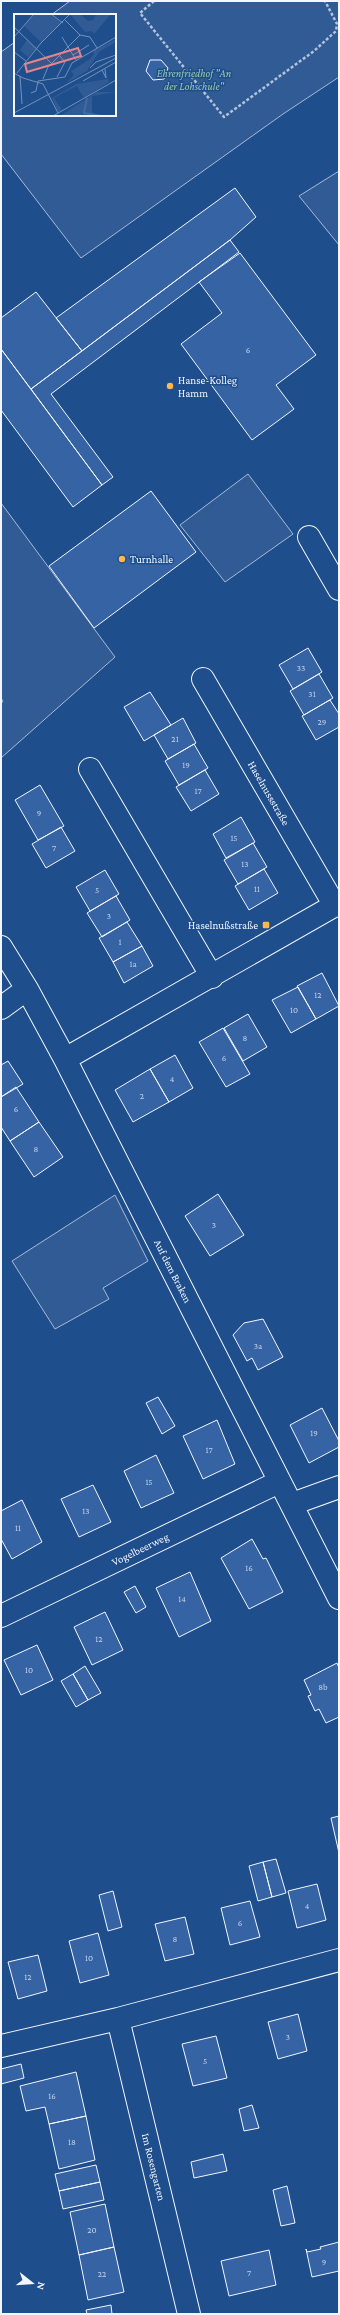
<svg xmlns="http://www.w3.org/2000/svg" width="340" height="2315" font-family="'Crimson Pro',serif">
<rect width="100%" height="100%" fill="#1f4e8c"/>
<path fill="#305b95" stroke="#a8bbd7" d="M70,1H339V77L283,114L81,258L1,154V52L15,42V115H115V15H51Z
M339,171V245L299,196Z
M248,474L293,534L225,582L180,525Z
M1,503L115,657L1,758V704L3,701L1,698Z
M115,1195L148,1261L103,1288L109,1299L55,1329L12,1261Z"/>
<path fill="#3563a3" stroke="#f2f6ff" d="M150,60H161L168,68L164,79L153,80L146,71Z
M235,188L256,217L230,240L82,351L56,318Z
M230,240L239,252L51,394L113,477L102,485L31,389Z
M240,253L316,355L276,385L294,409L252,440L181,344L222,313L199,282Z
M36,292L82,351L31,389L1,349V318Z
M1,349L102,485L73,507L1,410Z
M151,491L196,552L94,628L49,566Z
M308,648L322,672L293,689L279,665Z
M319,674L333,698L304,715L290,691Z
M150,692L171,725L144,741L124,707Z
M330,700L339,714V727L316,740L302,716Z
M183,718L196,743L168,759L154,735Z
M194,744L208,768L179,785L165,761Z
M205,770L219,794L191,811L176,787Z
M40,785L64,826L38,840L15,800Z
M241,817L255,842L226,858L213,834Z
M61,827L75,851L46,868L32,844Z
M253,843L267,867L238,884L224,860Z
M264,869L278,893L249,910L235,886Z
M105,870L119,894L90,911L76,887Z
M116,896L130,920L102,937L87,913Z
M127,922L142,946L113,962L99,938Z
M142,946L153,966L124,983L113,962Z
M322,973L339,1006L316,1019L297,986Z
M298,987L316,1019L291,1033L272,1000Z
M248,1014L267,1047L243,1061L224,1028Z
M223,1028L250,1074L226,1087L199,1042Z
M175,1055L193,1088L169,1102L150,1069Z
M8,1061L23,1084L1,1097V1065Z
M150,1069L169,1102L133,1122L115,1090Z
M16,1087L39,1122L10,1141L1,1127V1097Z
M39,1122L63,1157L34,1177L10,1141Z
M218,1194L244,1235L210,1256L185,1216Z
M263,1319L283,1357L258,1370L252,1358L247,1361L233,1335L244,1323Z
M158,1397L175,1426L162,1434L146,1403Z
M322,1408L339,1441V1447L309,1463L290,1425Z
M217,1420L235,1464L203,1479L183,1436Z
M156,1455L174,1493L141,1508L124,1471Z
M93,1485L111,1522L79,1537L61,1499Z
M22,1500L42,1542L12,1559L1,1539V1511Z
M252,1539L263,1559L266,1558L283,1592L249,1609L221,1558Z
M190,1572L211,1621L179,1637L156,1588Z
M135,1586L146,1607L136,1613L124,1592Z
M105,1612L123,1650L92,1665L74,1627Z
M37,1645L53,1680L21,1695L4,1660Z
M337,1663L339,1668V1717L326,1723L319,1709L315,1711L308,1696L311,1695L304,1680Z
M85,1666L101,1693L88,1700L73,1674Z
M73,1674L88,1700L76,1707L61,1681Z
M339,1816V1853L331,1818Z
M276,1859L286,1893L272,1897L263,1862Z
M263,1862L272,1897L258,1901L249,1866Z
M317,1884L326,1920L297,1928L288,1891Z
M113,1891L122,1927L108,1931L99,1895Z
M250,1901L260,1937L230,1945L221,1908Z
M185,1917L194,1954L165,1961L155,1924Z
M98,1933L109,1975L80,1983L69,1941Z
M38,1955L47,1991L18,1999L8,1962Z
M298,2014L307,2051L278,2059L268,2022Z
M216,2036L227,2078L193,2086L182,2044Z
M21,2064L24,2078L1,2084V2069Z
M76,2072L86,2116L49,2124L45,2107L26,2111L20,2086Z
M252,2105L259,2128L244,2131L239,2109Z
M86,2116L95,2160L59,2169L49,2124Z
M223,2154L227,2171L194,2178L191,2162Z
M96,2165L100,2182L59,2191L55,2174Z
M100,2182L104,2200L63,2209L59,2191Z
M287,2186L295,2223L281,2226L273,2190Z
M105,2204L114,2247L79,2255L70,2212Z
M339,2242V2271L312,2277L306,2249L307,2252L321,2249L320,2247Z
M114,2247L124,2292L88,2300L79,2255Z
M269,2250L276,2285L229,2296L221,2261Z
M111,2305L112,2314H87L86,2310Z"/>
<g fill="none" stroke-linecap="round" stroke-linejoin="round">
<g stroke="#f2f6ff" stroke-width="24">
<path id="minor" d="M309,537L339,589
M203,679L335,906
M90,769L212,977
M1,947L27,989L65,1059L339,1598
M1,1008L27,989
M65,1059L339,903
M292,1504L339,1487
M1,1616L279,1482
M118,2019L189,2314
M1,2046L118,2019L339,1960"/>
</g>
<path stroke="#b3c4dc" stroke-width="2.5" stroke-dasharray="3 2" stroke-linecap="butt" d="M154,1L140,13L224,117L314,51L336,31L337,24L325,1"/>
<use href="#minor" stroke="#1f4e8c" stroke-width="22"/>
</g>
<g fill="#ffb74d" stroke="#1f4e8c" stroke-width="1.5">
<circle cx="170" cy="386" r="4"/>
<circle cx="122" cy="559" r="4"/>
<rect x="262" y="921" width="8" height="8" rx="2"/>
</g>
<g text-anchor="middle" dominant-baseline="central" stroke-width="3" stroke-linejoin="round" paint-order="stroke">
<g font-size="9" fill="#c3d1e8">
<text x="248" y="350">6</text>
<text x="301" y="668">33</text>
<text x="312" y="694">31</text>
<text x="322" y="722">29</text>
<text x="175" y="739">21</text>
<text x="186" y="765">19</text>
<text x="198" y="791">17</text>
<text x="39" y="813">9</text>
<text x="234" y="838">15</text>
<text x="54" y="848">7</text>
<text x="245" y="864">13</text>
<text x="257" y="889">11</text>
<text x="97" y="890">5</text>
<text x="109" y="916">3</text>
<text x="120" y="942">1</text>
<text x="133" y="964">1a</text>
<text x="318" y="995">12</text>
<text x="294" y="1010">10</text>
<text x="245" y="1038">8</text>
<text x="224" y="1058">6</text>
<text x="172" y="1079">4</text>
<text x="142" y="1096">2</text>
<text x="16" y="1109">6</text>
<text x="36" y="1149">8</text>
<text x="214" y="1225">3</text>
<text x="258" y="1346">3a</text>
<text x="314" y="1433">19</text>
<text x="209" y="1450">17</text>
<text x="149" y="1482">15</text>
<text x="86" y="1511">13</text>
<text x="18" y="1528">11</text>
<text x="249" y="1568">16</text>
<text x="182" y="1599">14</text>
<text x="99" y="1639">12</text>
<text x="29" y="1670">10</text>
<text x="323" y="1687">8b</text>
<text x="307" y="1906">4</text>
<text x="240" y="1923">6</text>
<text x="175" y="1939">8</text>
<text x="89" y="1958">10</text>
<text x="28" y="1977">12</text>
<text x="288" y="2037">3</text>
<text x="205" y="2061">5</text>
<text x="52" y="2096">16</text>
<text x="72" y="2142">18</text>
<text x="92" y="2230">20</text>
<text x="324" y="2262">9</text>
<text x="249" y="2273">7</text>
<text x="102" y="2274">22</text>
</g>
<g font-size="11" font-style="italic" fill="#97c8a6" stroke="#1f4e8c">
<text x="194" y="73">Ehrenfriedhof "An<tspan x="194" dy="13">der Lohschule"</tspan></text>
</g>
<g font-size="11" fill="#f2f6ff" stroke="#1f4e8c" text-anchor="start">
<text x="178" y="380">Hanse-Kolleg<tspan x="178" dy="13">Hamm</tspan></text>
<text x="130" y="559">Turnhalle</text>
<text x="258" y="925" text-anchor="end">Haselnußstraße</text>
</g>
<g font-size="11" fill="#f2f6ff" stroke="#1f4e8c">
<text transform="translate(269 793) rotate(60)">Haselnussstraße</text>
<text transform="translate(173 1271) rotate(63)">Auf dem Braken</text>
<text transform="translate(140 1549) rotate(-26)">Vogelbeerweg</text>
<text transform="translate(154 2167) rotate(76)">Im Rosengarten</text>
</g>
</g>
<g transform="translate(14 14)">
<rect width="102" height="102" fill="#1f4e8c"/>
<path d="M21,0H36L48,9L27,28L10,12ZM56,0H66L74,7L79,6L82,0H97L80,20L78,17L71,18ZM102,25L100,29L85,38L73,57L52,69L60,61L57,57L76,45L80,40L79,37ZM13,26L22,34L14,43L6,36ZM94,65L95,68L70,84L63,72L40,84L48,96L44,98L38,84L62,70ZM83,78H102L78,82V99L92,102H69L68,99L67,102H46Z" fill="#305b95"/>
<path fill="none" stroke="#446ba0" stroke-width="2" d="M73,84L70,99L87,102"/>
<path fill="none" stroke="#7391ba" stroke-width="1" d="M37,0L49,9M51,6L66,21L76,23L83,34M0,13L37,49M0,23L20,0M48,23L62,46M0,38L12,47M59,41L75,31M76,54L82,48L102,41M88,56L92,64L91,55M0,59L9,64L29,70L44,99M3,59L27,29L56,0M6,62L8,90M43,63L51,48L45,41M29,65L34,53L66,21M24,67L51,63L58,49L102,23M69,67L102,48M17,79L22,77L24,67M0,99L102,44M39,102L102,66"/>
<path fill="#e38589" fill-opacity="0.15" stroke="#e38589" stroke-width="2" d="M64,34L67,42L13,58L11,50Z"/>
<rect width="102" height="102" fill="none" stroke="#f2f6ff" stroke-width="2"/>
</g>
<rect width="340" height="2315" fill="none" stroke="#f2f6ff" stroke-width="4"/>
<g transform="translate(32 2283) rotate(107)" stroke="#1f4e8c" stroke-width="3" paint-order="stroke">
<path d="M0-3L7 15L0 10L-7 15Z" fill="#f2f6ff"/>
<text y="-6" font-size="11" font-weight="bold" text-anchor="middle" fill="#f2f6ff">N</text>
</g>
</svg>
